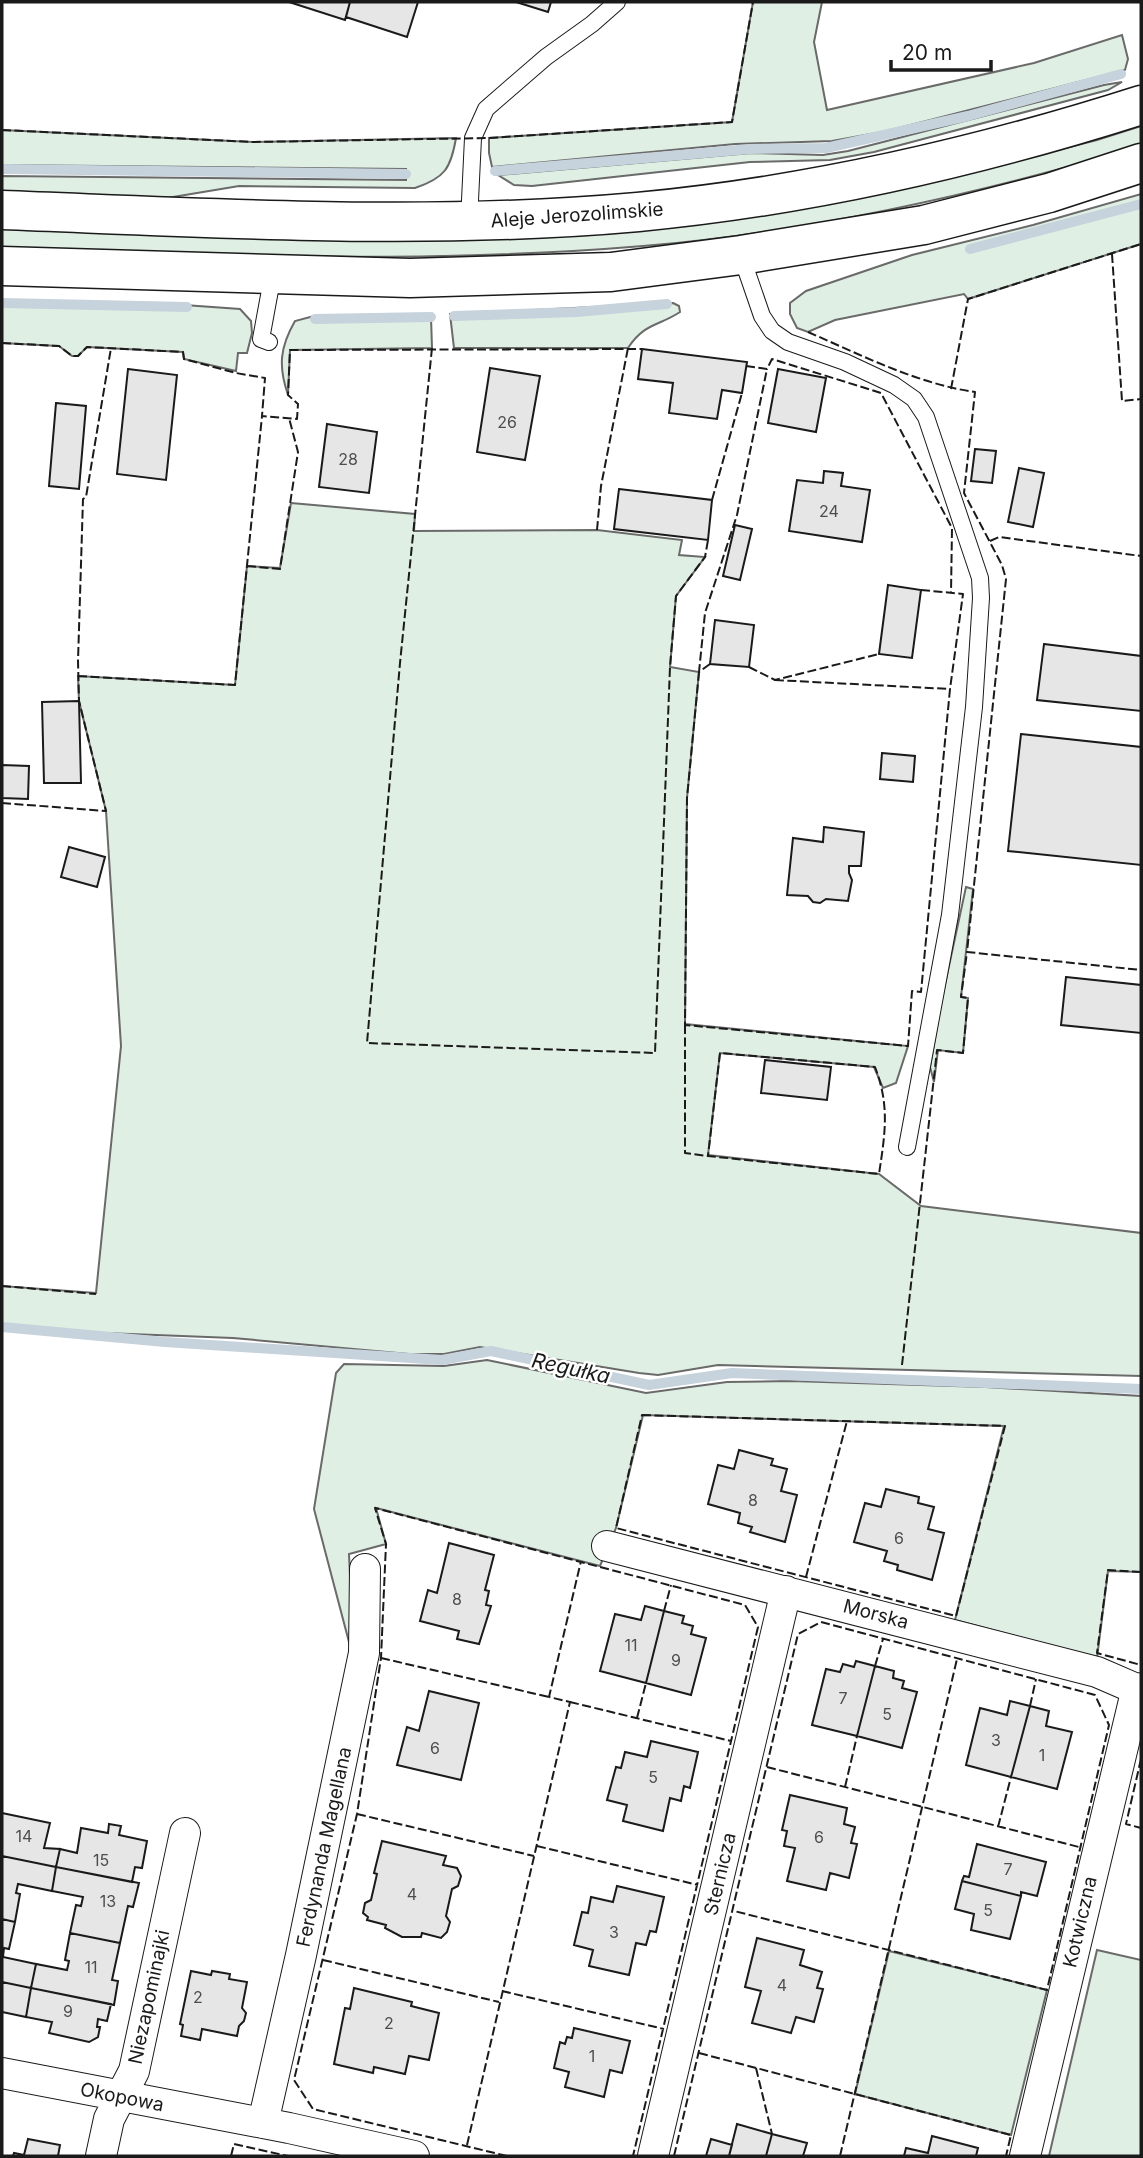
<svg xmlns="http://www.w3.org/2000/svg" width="1143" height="2158" font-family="Inter,sans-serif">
<rect width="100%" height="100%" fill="#fff"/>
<path fill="#e0efe3" stroke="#6a6a6a" stroke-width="2" d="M753,2H822L814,42L827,110L1034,63L1122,35L1128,59L1125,70L887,131L832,141L735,144L492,167L489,153V138L732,122Z
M1122,82L1108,90L874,152L830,160L750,162L532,186L514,185L498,175L751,153L823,155L848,151L1104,85Z
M1141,126V146C979,194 812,232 643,246C430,264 215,256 2,248V227L930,182L1097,140Z
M2,130L253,142L456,138C451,168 445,178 415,188L239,186L167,198L2,191V176L406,180V169L2,165Z
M1141,194V244L968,299L964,294L835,320L808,332L797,328L790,314V303L806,291L912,255L1033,225Z
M2,302L156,303L240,309L251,321L252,333L247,353H238L236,371L184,359L183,352L87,347L78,356H72L59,346L2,343Z
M673,303L679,306L680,312C659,326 644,323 628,348H454L450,314Z
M426,315L431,317L432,348L290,350L288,395C278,366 280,347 295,321L314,316Z
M291,503L415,514L414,531L597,530L682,540L679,555L705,557L676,596L670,667L699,672L687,798L685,1024L908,1046L896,1083L883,1088L874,1067L720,1053L708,1155L879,1174L921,1206L1141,1233V1376L718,1365L658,1375L639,1373L480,1347L444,1354H409L233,1338L2,1329V1286L96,1293L121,1046L106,811L79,701L78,676L235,685L247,566L280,568Z
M966,887L973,889L961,997L968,998L963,1053L938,1050L934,1082L930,1067L941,1003Z
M487,1360L646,1393L727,1382L791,1381L985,1387L1141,1396V1572L1108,1571L1097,1658L955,1620L1004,1426L643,1415L616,1528L600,1566L376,1508L386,1544L349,1554L353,1640L349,1642L314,1509L336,1373L344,1364L444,1366Z
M1097,1950L1141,1960V2156H1049Z
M889,1951L1047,1990L1011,2135L855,2094Z"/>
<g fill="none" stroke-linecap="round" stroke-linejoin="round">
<path stroke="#c6d2dc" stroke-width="10" d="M2,169L406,174
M495,171L750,149L826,148L968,116L1121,74
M970,249L1141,204
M2,303L187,307
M454,316L576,312L667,304
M315,319L431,317
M2,1327L165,1342L442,1360L491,1351L649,1385L732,1373L1141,1389"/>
</g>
<path fill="#e6e6e6" stroke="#1a1a1a" stroke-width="2" d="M289,2H350L345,20Z
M350,2H418L407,37L346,17Z
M516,2H551L548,12Z
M642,349L747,362L742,393L722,390L717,419L669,413L673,383L638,379Z
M490,368L540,376L525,460L477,452Z
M128,369L177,375L166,480L117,474Z
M778,369L826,378L816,432L768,423Z
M56,403L86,406L79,489L49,486Z
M327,424L377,432L369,493L319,487Z
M975,449L996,451L992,483L971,481Z
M1019,468L1044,473L1033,527L1008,522Z
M824,471L843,473L841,486L870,490L862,542L789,531L797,480L823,483Z
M619,489L712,500L708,540L614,529Z
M735,525L752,529L740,580L723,576Z
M888,585L921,590L912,658L879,654Z
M715,620L754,625L749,667L710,664Z
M1044,644L1141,656V711L1037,700Z
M79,701L81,783H44L42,702Z
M1021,734L1141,747V865L1008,851Z
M882,753L915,756L913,782L880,779Z
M2,765L29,766L28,799L2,798Z
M824,827L864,832L861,866H849V873L852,880L848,901L826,899L820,903L813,902L808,896L787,895L793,838L823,842Z
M69,847L105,857L97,887L61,877Z
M1066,977L1141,985V1033L1061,1025Z
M765,1060L831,1067L827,1100L761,1093Z
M739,1450L773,1459L771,1465L787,1469L781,1491L797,1495L785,1542L750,1532L752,1527L738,1523L740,1513L708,1504L718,1465L734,1469Z
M886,1489L919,1497L918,1503L934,1507L928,1529L944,1533L932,1580L897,1570L898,1565L884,1561L887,1551L854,1542L865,1503L881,1507Z
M449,1543L494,1555L485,1590L489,1591L486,1605L491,1606L479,1644L457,1639L459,1631L420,1621L428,1590L437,1593Z
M645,1606L664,1611L646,1683L600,1671L615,1614L641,1620Z
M664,1611L684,1616L682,1623L693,1626L691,1634L706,1638L691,1695L646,1683Z
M856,1661L875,1666L857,1736L812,1725L826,1669L840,1672L843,1664L854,1667Z
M875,1666L894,1671L893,1678L904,1681L902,1688L917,1692L902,1748L857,1736Z
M429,1691L479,1703L461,1780L397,1765L407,1727L419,1731Z
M1010,1701L1030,1706L1011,1777L966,1765L980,1708L1007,1715Z
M1030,1706L1049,1711L1046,1726L1072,1732L1057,1789L1011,1777Z
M651,1741L698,1752L690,1788L684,1786L681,1801L670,1798L663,1831L623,1821L627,1805L607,1800L616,1767L621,1768L625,1752L647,1757Z
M790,1795L847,1808L844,1824L855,1827L851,1843L857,1844L849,1878L830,1873L826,1890L787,1881L795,1848L784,1846L787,1831L782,1830Z
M2,1813L50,1823L44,1848L60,1849L56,1867L2,1856Z
M109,1824L121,1826L119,1835L147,1841L142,1868L135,1867L132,1882L56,1867L60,1849L77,1853L81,1828L108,1833Z
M382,1841L446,1856L443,1865L457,1868L461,1876L458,1886L452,1889L446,1916L450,1922L447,1932L441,1938L422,1933L421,1937H402L385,1928L386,1925L367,1920L368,1917L363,1913L365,1903L371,1900L377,1874L374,1873Z
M977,1844L1046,1862L1037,1896L1021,1892V1896L962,1881L964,1876L969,1877Z
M2,1856L56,1867L52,1891L18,1884L16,1893L20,1894L15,1922L2,1919Z
M56,1867L139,1883L133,1907L128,1906L120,1943L70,1933L76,1905L81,1906L83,1897L52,1891Z
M962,1881L1021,1896L1010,1939L971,1930L974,1914L955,1909Z
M617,1886L664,1897L656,1932L650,1931L646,1945L636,1943L629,1975L589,1966L593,1950L574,1945L582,1912L588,1913L591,1897L613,1902Z
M2,1919L15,1922L9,1949L4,1948L3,1957L36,1964L31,1988L2,1982Z
M70,1933L120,1943L112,1980L118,1981L114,2005L31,1988L36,1964L67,1970L69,1961L65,1960Z
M757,1938L804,1950L800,1965L822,1972L817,1988L823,1989L814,2022L796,2017L791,2033L752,2023L761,1991L745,1987Z
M191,1971L211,1975L212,1971L230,1974L229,1979L247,1982L242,2008L246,2013L244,2021L239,2026L237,2036L202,2029L200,2040L181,2036L183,2025L180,2024Z
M2,1982L31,1988L26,2017L2,2012Z
M31,1988L111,2004L107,2021L98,2019L97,2027H100L98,2037L89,2042L49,2033L52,2022L26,2017Z
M354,1988L412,2002L411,2006L439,2013L429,2060L409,2056L405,2074L374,2067L373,2073L334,2064L345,2008L350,2009Z
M574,2028L630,2041L622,2073L610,2070L604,2097L565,2087L569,2072L554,2068L560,2042L565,2044L567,2037L572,2038Z
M737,2124L772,2134L766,2156H729Z
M772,2134L807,2143L803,2156H766Z
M932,2136L978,2148L976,2156H904L906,2148L928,2153Z
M28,2139L60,2145L58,2156H13L14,2153L24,2155Z
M711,2139L732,2145L729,2156H706Z"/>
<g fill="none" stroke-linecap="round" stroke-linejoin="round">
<g stroke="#1a1a1a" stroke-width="18">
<path id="lane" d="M469,221L473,138L486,109L546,57L592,24L617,2
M741,255L762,316L772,331L788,342L845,362L894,385L914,399L926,417L980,578L981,598L974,707L950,915L907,1147
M269,342L261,339L273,274"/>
</g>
<g stroke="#1a1a1a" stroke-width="32">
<path id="street" d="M607,1546L1097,1672L1141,1691
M2,2073L289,2128L414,2156
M263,2123L301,1955L364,1653L365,1569
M101,2156L109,2119L134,2071L185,1833
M653,2156L786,1591
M1025,2156L1137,1688"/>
</g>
<g stroke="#1a1a1a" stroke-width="41">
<path id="secondary" d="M2,210C214,218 426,231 638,212C809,196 978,157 1141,105
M2,266L410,278L611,272L741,255L924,225L1049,193L1141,163"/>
</g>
<use href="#lane" stroke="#fff" stroke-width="16"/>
<use href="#street" stroke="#fff" stroke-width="30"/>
<use href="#secondary" stroke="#fff" stroke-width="38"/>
<path stroke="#1a1a1a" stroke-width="2" stroke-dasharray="9 3.5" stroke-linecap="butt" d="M2,130L253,142L489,138L732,122L753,2
M1112,254L1122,401L1141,399
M808,332C861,355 918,384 975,392L964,493L1002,565L1006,579L967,952L1141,970
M2,343L59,346L72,356H78L87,347L183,352L184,359L236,373L265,378L262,416L297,419L298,404L288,395L290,350L642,349
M432,348L400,663L367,1043L655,1053L670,667L676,596L705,557L708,540
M746,366L767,369L772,359L881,393L952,528L951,593
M951,389L968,299L1141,244
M712,500L742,393
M597,530L601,486L628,348
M990,541L999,537L1141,556
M247,566L280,569L298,452L289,418
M921,590L963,594L950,689
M710,664L699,672L705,613L737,515L767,369
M749,667L775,680L879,654
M699,672L687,798L685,1025L908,1046L912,991L921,992L950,689L775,680
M78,676L235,685L262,416
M2,803L106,811L79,701L78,661L83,499L86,497L111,348
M685,1025V1153L708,1156L879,1174C885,1134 890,1106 875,1067L720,1053L708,1156
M2,1286L96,1294
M902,1365L937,1050L963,1053L968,998L961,997L967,952
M642,1415L1005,1426L956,1616L616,1528Z
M1141,1572L1108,1570L1097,1653L1141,1665
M806,1577L847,1421
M664,1611L671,1585
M381,1658L549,1697
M875,1666L883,1639
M570,1702L731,1741
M1030,1706L1036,1679
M637,1718L646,1683
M1141,1759L1126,1824L1141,1828
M767,1767L1079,1847
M845,1787L857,1736
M357,1814L534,1856
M998,1827L1011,1777
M537,1846L698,1885
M323,1960L499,2002
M502,1991L664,2029
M699,2053L1011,2135L1006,2156
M756,2068L772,2134
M467,2145L570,1702L549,1697L581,1561
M231,2156L234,2144L288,2156
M507,2156L313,2109L294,2080L357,1814L381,1658L386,1544L375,1508L745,1605L758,1627L633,2156
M674,2156L798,1634L821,1622L1095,1695L1109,1725L1047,1990L734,1911
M840,2156L957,1659"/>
</g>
<g text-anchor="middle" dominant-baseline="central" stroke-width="5" stroke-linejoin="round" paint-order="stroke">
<g font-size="16" fill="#4d4d4d">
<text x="507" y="422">26</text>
<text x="348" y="459">28</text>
<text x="829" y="511">24</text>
<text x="753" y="1500">8</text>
<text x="899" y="1538">6</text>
<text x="457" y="1599">8</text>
<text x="631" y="1645">11</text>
<text x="676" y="1660">9</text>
<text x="843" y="1698">7</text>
<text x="887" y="1714">5</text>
<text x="996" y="1740">3</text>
<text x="435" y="1748">6</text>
<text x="1042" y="1755">1</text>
<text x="653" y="1777">5</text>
<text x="24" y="1836">14</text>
<text x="819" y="1837">6</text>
<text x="101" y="1860">15</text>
<text x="1008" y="1869">7</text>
<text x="412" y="1894">4</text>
<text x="108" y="1901">13</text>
<text x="988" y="1910">5</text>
<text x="614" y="1932">3</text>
<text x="91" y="1967">11</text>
<text x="782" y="1985">4</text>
<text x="198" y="1997">2</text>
<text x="68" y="2011">9</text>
<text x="389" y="2023">2</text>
<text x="592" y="2056">1</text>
</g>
<g font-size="19" fill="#1a1a1a" stroke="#fff">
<text transform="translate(577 215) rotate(-4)">Aleje Jerozolimskie</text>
<text transform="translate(876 1614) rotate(15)">Morska</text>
<text transform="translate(324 1847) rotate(-78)">Ferdynanda Magellana</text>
<text transform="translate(720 1874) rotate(-77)">Sternicza</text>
<text transform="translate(1080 1922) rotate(-77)">Kotwiczna</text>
<text transform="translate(149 1997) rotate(-78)">Niezapominajki</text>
<text transform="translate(122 2097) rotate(11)">Okopowa</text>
</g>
<g font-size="21" font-style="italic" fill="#1a1a1a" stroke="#fff">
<text transform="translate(571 1368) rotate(12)">Regułka</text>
</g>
</g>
<rect width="1143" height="2158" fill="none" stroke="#1a1a1a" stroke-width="7"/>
<path d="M891 60v10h100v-10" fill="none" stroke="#1a1a1a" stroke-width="3.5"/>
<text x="902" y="60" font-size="21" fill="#1a1a1a" stroke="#ffffff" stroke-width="5" paint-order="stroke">20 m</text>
</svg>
